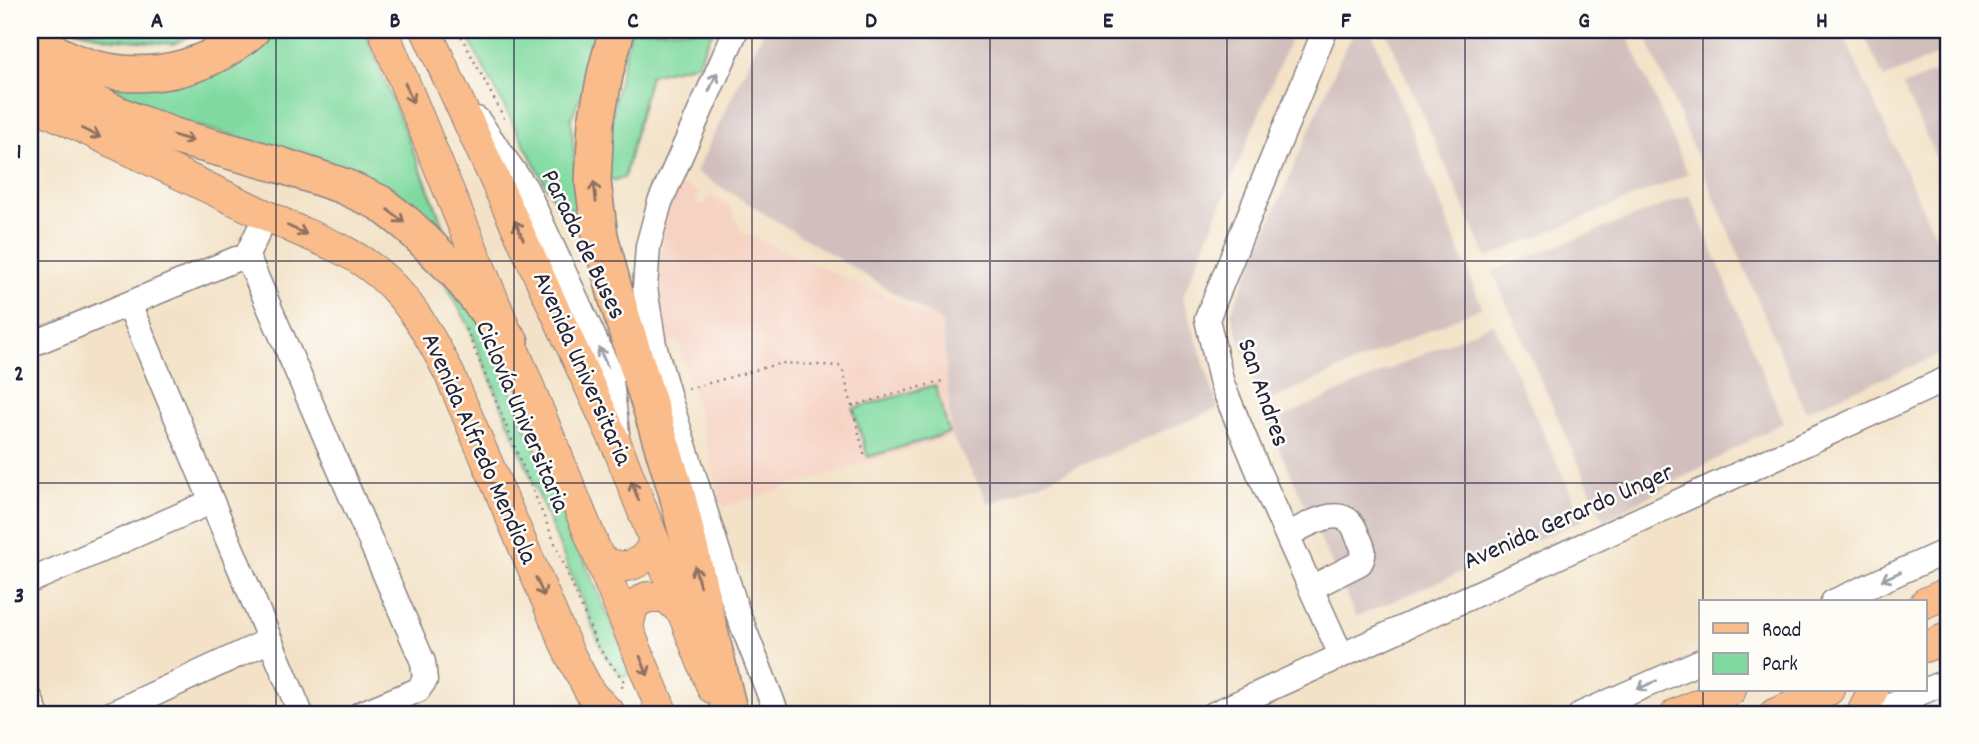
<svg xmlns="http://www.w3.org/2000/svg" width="1979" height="744" font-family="Dekko,sans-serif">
<rect width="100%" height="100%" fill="#fdfcf7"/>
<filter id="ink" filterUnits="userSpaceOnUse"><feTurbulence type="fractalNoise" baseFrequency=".0143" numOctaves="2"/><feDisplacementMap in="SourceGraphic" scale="14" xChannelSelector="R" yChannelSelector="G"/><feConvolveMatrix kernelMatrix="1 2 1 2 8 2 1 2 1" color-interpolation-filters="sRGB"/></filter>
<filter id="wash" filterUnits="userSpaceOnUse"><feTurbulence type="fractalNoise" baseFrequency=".00686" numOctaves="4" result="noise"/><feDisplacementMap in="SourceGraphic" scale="28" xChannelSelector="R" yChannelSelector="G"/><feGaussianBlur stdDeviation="1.57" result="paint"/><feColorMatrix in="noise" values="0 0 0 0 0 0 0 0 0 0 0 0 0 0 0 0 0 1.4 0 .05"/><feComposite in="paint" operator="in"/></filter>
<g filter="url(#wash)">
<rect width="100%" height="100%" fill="#f3e2c7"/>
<path fill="#f6d2c3" d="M681,184L699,192L696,202L705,205L711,196L729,204L740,231L942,322L952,437L723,507L679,342L659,339V274L666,222V196Z"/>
<path fill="#d1bfbd" d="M764,30H1294L1183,296L1218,408L989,504L952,437L942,322L696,172Z
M1358,30H1371L1482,307L1261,404L1231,313L1346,45Z
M1385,30H1625L1688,174L1487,258Z
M1643,30H1841L1949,266V351L1805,411Z
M1862,30H1949V50L1884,78Z
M1949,66V187L1903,86Z
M1690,195L1783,422L1604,521L1492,271Z
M1493,323L1583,520L1356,617L1268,424Z"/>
<path fill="#80daa0" stroke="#517e6e" stroke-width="2" d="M75,30H203L173,44L108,38Z
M280,30H364L452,247L419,209L311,157L139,110L30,60V45L176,85L262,47Z
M464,30H607L571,119L579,209L558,208Z
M630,30H713L697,64L650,75L624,178L608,181L604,150Z
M427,255L482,324L632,671L623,678L605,656L468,324L445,283L419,261Z
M935,385L949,433L868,457L853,409Z"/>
</g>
<g filter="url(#ink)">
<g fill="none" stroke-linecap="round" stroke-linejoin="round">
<g stroke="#8a8281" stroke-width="27">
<path id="minor" d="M736,30L660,202L648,246L645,288L654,345L670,401L737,611L777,714
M1325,30L1207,319L1222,384L1259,473L1341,655
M477,119L526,189L610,373L617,433
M245,259L251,265L423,662L425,680L418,690L360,714
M245,259L266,216
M129,304L301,714
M30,345L236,259H245
M1287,535C1302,528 1335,506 1350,522C1354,525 1356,532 1358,537C1363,546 1366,553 1360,563L1311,588
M30,581L211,502
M1833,602L1949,550
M30,698L36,714
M111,714L270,640
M1214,714L1949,378
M1581,714L1701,661
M1873,714L1949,680"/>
</g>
<g stroke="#8a8281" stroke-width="32">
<path id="major" d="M383,30L663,714
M426,30L618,448L712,688
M30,103L297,230C321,240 347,250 369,266C406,292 429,334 449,373L569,653L591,694L611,714
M600,559C622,573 647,566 654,540
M1925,603L1949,592
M628,628L633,605L647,597H666L682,612
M1925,647L1949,637
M1676,714L1731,690
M1774,714L1829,690
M1861,714L1873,690"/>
</g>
<g stroke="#8a8281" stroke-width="38">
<path id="highway" d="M617,30L606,70L596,122L593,182L600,236L617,300L677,494L730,714
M30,35C40,42 50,50 62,56C126,87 198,77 252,30
M30,75L134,121L177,137L280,165L343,186L380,203L407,224L457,273L511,342"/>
</g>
<path stroke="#8a8281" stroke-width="2.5" stroke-dasharray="2 5" stroke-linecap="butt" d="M458,30L506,122
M466,329L598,647L624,681L621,690
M688,389L781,363L839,366L843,371L865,457
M852,406L942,381"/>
<use href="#minor" stroke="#fff" stroke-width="24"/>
<use href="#major" stroke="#f9bc8a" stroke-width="30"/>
<use href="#highway" stroke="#f9bc8a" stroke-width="35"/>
</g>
<defs><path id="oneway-shaft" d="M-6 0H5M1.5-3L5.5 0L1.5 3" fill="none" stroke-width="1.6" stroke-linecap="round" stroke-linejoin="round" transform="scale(1.75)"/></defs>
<g stroke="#9c9ca7">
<use href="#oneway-shaft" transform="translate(713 82) rotate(-67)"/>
<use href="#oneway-shaft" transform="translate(603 357) rotate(-115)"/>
<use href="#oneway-shaft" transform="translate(1891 576) rotate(156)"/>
<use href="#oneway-shaft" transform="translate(1647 685) rotate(156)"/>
</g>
<g stroke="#8e6f62">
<use href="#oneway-shaft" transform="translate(409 93) rotate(68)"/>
<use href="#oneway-shaft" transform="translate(91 133) rotate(25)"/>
<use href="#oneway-shaft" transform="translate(183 138) rotate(16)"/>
<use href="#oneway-shaft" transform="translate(595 192) rotate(-96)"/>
<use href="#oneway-shaft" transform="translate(396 216) rotate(38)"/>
<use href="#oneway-shaft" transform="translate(297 230) rotate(24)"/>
<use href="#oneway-shaft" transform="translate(519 230) rotate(-115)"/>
<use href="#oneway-shaft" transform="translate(635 491) rotate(-111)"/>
<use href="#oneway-shaft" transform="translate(697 576) rotate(-104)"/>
<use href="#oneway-shaft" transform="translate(540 587) rotate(66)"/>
<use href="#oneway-shaft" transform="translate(644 666) rotate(68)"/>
</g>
</g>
<path fill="none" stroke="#22223b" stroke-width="2" stroke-opacity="0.55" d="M276,30V714M514,30V714M752,30V714M990,30V714M1227,30V714M1465,30V714M1703,30V602M30,261H1949M30,483H1949M1703,690V714"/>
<g text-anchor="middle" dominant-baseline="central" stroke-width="5" stroke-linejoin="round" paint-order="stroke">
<g font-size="26" fill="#22223b" stroke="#fdfcf7">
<text transform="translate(582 245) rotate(64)">Parada de Buses</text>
<text transform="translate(581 369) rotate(66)">Avenida Universitaria</text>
<text transform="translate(1262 393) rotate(71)">San Andres</text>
<text transform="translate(521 417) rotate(67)">Ciclovía Universitaria</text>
<text transform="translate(478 449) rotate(66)">Avenida Alfredo Mendiola</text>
<text transform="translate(1569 518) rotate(-24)">Avenida Gerardo Unger</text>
</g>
</g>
<rect width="1979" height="744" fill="none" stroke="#fdfcf7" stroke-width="77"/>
<rect x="1699" y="600" width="228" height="91" fill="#fdfcf7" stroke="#a5a5ac" stroke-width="2"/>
<rect x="1713" y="623" width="35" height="10" fill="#f9bc8a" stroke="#a5a5ac" stroke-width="2"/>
<text x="1762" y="636" font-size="21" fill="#22223b">Road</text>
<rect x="1713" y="653" width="35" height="21" fill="#80daa0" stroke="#a5a5ac" stroke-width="2"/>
<text x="1762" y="670" font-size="21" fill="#22223b">Park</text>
<rect x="38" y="38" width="1902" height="668" fill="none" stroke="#22223b" stroke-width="2.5"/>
<g font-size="23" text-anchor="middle" font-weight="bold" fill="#22223b">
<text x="157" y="27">A</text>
<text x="395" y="27">B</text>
<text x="633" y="27">C</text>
<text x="871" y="27">D</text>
<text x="1108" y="27">E</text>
<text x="1346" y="27">F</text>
<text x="1584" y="27">G</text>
<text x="1822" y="27">H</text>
<text x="19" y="158">1</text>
<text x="19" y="380">2</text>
<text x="19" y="602">3</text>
</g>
</svg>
